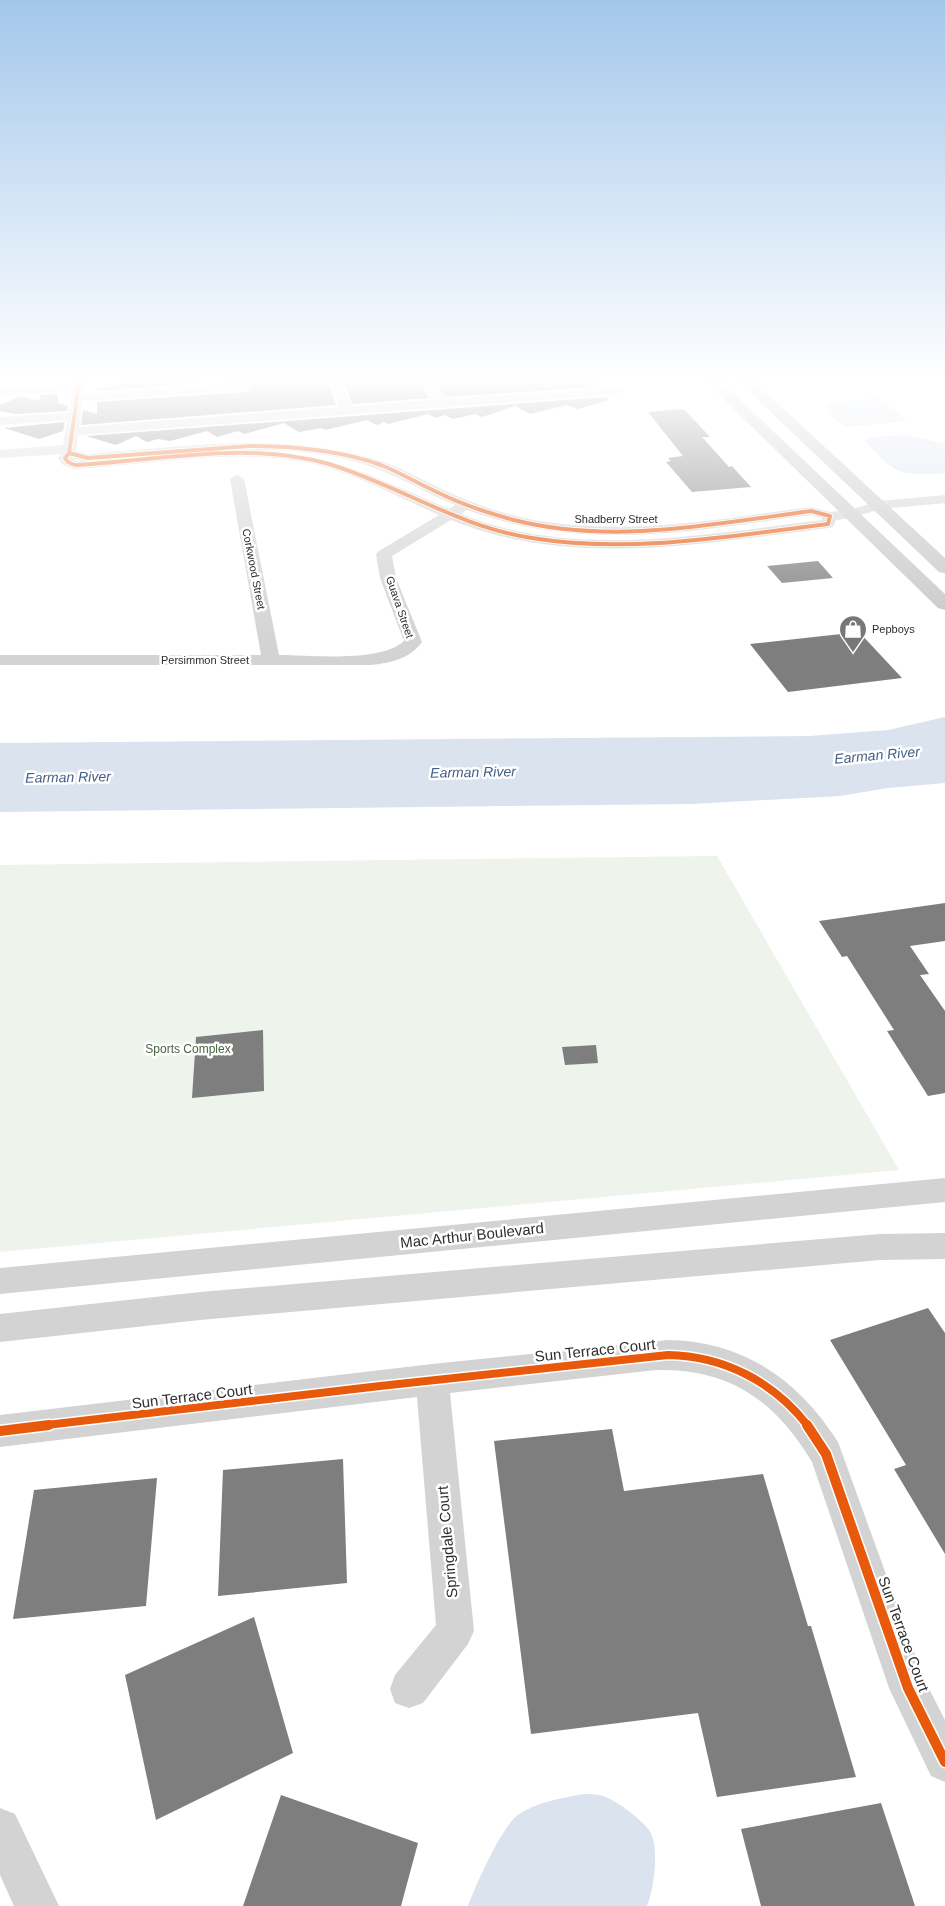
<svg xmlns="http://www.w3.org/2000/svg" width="945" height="1906" font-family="Arial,sans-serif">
<rect width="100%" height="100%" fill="#fff"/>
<path fill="#eef3ec" d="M717,856L899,1170L0,1252V865Z"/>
<path fill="#dbe3ef" d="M880,398L906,419L900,422L844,427L830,414L825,405L842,401Z
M907,435L945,444V473C902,476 894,475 865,440L870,437Z
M945,717V783L888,788L840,796L691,804L0,812V743L809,736L888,730Z
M584,1794C589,1794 594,1794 599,1795C614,1798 640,1818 649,1830C660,1846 654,1889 647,1906H468C475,1886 502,1826 518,1815C536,1802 562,1798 584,1794Z"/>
<path fill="#7e7e7e" d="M178,377H190L202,383L96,391V389L140,380L148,385Z
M264,377H326L336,405L81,425L83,410L97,414V402L245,392L253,387L248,381Z
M342,377H373V382L393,377H409L421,383L429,398L352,404Z
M473,377H591L598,387L445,397L438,385Z
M58,394V403L68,406L67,411L15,414L0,411V405L21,396L40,401V395Z
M606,397L609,400L578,409L567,405L530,414L515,406L482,417L475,414L453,419L445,415L436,418L428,414L388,424L384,422L377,425L367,420L325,430L322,428L299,432L284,423L244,434L238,431L217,437L207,431L170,441L158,439L147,442L136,436L116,445L86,436Z
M684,409L710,437H702L729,467L732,466L751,487L692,492L666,462L671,461L668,458L683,456L648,412Z
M65,422L63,431L39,439L4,428Z
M818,561L833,578L782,583L767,566Z
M859,632L902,678L788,692L750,644Z
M945,903V941L910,946L929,974L920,975L945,1011V1093L928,1096L887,1031L894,1030L847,956L842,957L819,921Z
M263,1030L264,1091L192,1098L196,1037Z
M596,1045L598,1063L565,1065L562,1047Z
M928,1308L945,1333V1554L894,1469L906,1465L830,1340Z
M612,1429L624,1491L763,1474L808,1626H811L856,1777L717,1797L698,1713L531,1734L494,1441Z
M343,1459L347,1583L218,1596L223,1470Z
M157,1478L146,1606L13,1619L34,1490Z
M254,1617L293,1753L156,1820L125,1675Z
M281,1795L418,1843L401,1906H243Z
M881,1803L915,1906H761L741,1829Z"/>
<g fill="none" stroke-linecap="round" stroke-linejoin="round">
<path fill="#d3d3d3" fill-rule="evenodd" d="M74,377H86L84,394L245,382L251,386L245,390L83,401L79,427L339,407L328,377H340L351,406L432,400L420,377H432L444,399L623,387L625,390L619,394L78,435L76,451L88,454C184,447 279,431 374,459C400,466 422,480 446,491C480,507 518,519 555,523C640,534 726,518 811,507L830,512L849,510L879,501L945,495V503L881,509L851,518L836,520L833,527L828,528C704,543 571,569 451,520L392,556L396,578L422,642C410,659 390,663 371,665H0V655H261L230,479L237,475L244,479L279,655C311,655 380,663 404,641L380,578L376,554L379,551L439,515C395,496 351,471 304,462C229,448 150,465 75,469L63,465L58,458L61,454L0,458V450L63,445L67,420L0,425V417L69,413L72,391L0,396V388L73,384ZM261,450C301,450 344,455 382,471C407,481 430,495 455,505L449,509C387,482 329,453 261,450ZM72,458L82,461H77ZM467,510C584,553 691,531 811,515L822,518V520C704,534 575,560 461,514Z
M945,1178V1202L0,1294V1268Z
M945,1233V1259L880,1260L200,1320L0,1342V1314L200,1292L880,1234Z
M668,1340C743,1341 799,1380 838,1442L924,1679L945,1720V1782L931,1776L889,1688L812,1462C775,1401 730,1368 656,1370L450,1393L474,1631L468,1644L423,1703L409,1708L395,1703L390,1689L395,1675L436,1625L417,1397L0,1447V1415L432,1364Z
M0,1808L15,1814L59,1906H14L0,1875Z"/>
<path fill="#c6c6c6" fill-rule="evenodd" d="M701,377H716L945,594V610L938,608Z
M734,377H749L945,558V573L939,572Z"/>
<g stroke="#fff" stroke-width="5.5">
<path id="cycleway-far2" d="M250,446C294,446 339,450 381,465C401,473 419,484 439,493C463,505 488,513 514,520C612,545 713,524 811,511L830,516L828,524C730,536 630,554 532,538C459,527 398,485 329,464C247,440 158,461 75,465L68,462L65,458L69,453L88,458Z
M69,453L80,377"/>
</g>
<g stroke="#fff" stroke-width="11">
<path id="cycleway-far1" d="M38,1426L380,1386L668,1355C724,1356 774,1382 808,1426"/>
</g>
<g stroke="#fff" stroke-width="13">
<path id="cycleway" d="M807,1425L826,1454L908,1688L945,1762
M0,1431L49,1425"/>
</g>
<use href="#cycleway-far2" stroke="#e8590c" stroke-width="4"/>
<use href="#cycleway-far1" stroke="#e8590c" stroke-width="8"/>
<use href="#cycleway" stroke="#e8590c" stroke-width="10"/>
</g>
<linearGradient id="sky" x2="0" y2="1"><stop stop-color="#a3c7eb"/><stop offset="0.59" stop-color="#fff"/><stop offset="1" stop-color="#fff" stop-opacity="0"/></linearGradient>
<rect width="945" height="644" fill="url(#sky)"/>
<defs>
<g id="shop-pin" transform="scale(1.4375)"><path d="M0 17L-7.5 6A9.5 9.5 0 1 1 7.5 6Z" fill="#777" stroke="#fff"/><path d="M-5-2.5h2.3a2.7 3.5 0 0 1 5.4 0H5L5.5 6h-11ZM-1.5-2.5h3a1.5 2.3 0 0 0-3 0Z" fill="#fff"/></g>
</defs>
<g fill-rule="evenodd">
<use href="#shop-pin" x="853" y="629"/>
</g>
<g text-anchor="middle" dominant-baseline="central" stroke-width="5" stroke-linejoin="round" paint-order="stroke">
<g font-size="11" fill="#2e2e2e" stroke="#fff">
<text x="616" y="519">Shadberry Street</text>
<text transform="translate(254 569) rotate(79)">Corkwood Street</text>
<text transform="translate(400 607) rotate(71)">Guava Street</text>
<text x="205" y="660">Persimmon Street</text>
</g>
<g font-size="11" fill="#2e2e2e" stroke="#fff" text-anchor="start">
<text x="872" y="629">Pepboys</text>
</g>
<g font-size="12" fill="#4a6540" stroke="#fff">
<text x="188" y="1049">Sports Complex</text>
</g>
<g font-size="14" font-style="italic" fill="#446088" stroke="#fff">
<text transform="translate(877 755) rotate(-5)">Earman River</text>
<text transform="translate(473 772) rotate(-1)">Earman River</text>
<text transform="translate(68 777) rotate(-1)">Earman River</text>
</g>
<g font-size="15" fill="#2e2e2e" stroke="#fff">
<text transform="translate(472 1235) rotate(-6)">Mac Arthur Boulevard</text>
<text transform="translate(595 1350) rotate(-6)">Sun Terrace Court</text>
<text transform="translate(192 1396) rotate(-7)">Sun Terrace Court</text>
<text transform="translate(447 1542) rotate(-95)">Springdale Court</text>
<text transform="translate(904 1634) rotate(70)">Sun Terrace Court</text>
</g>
</g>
</svg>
